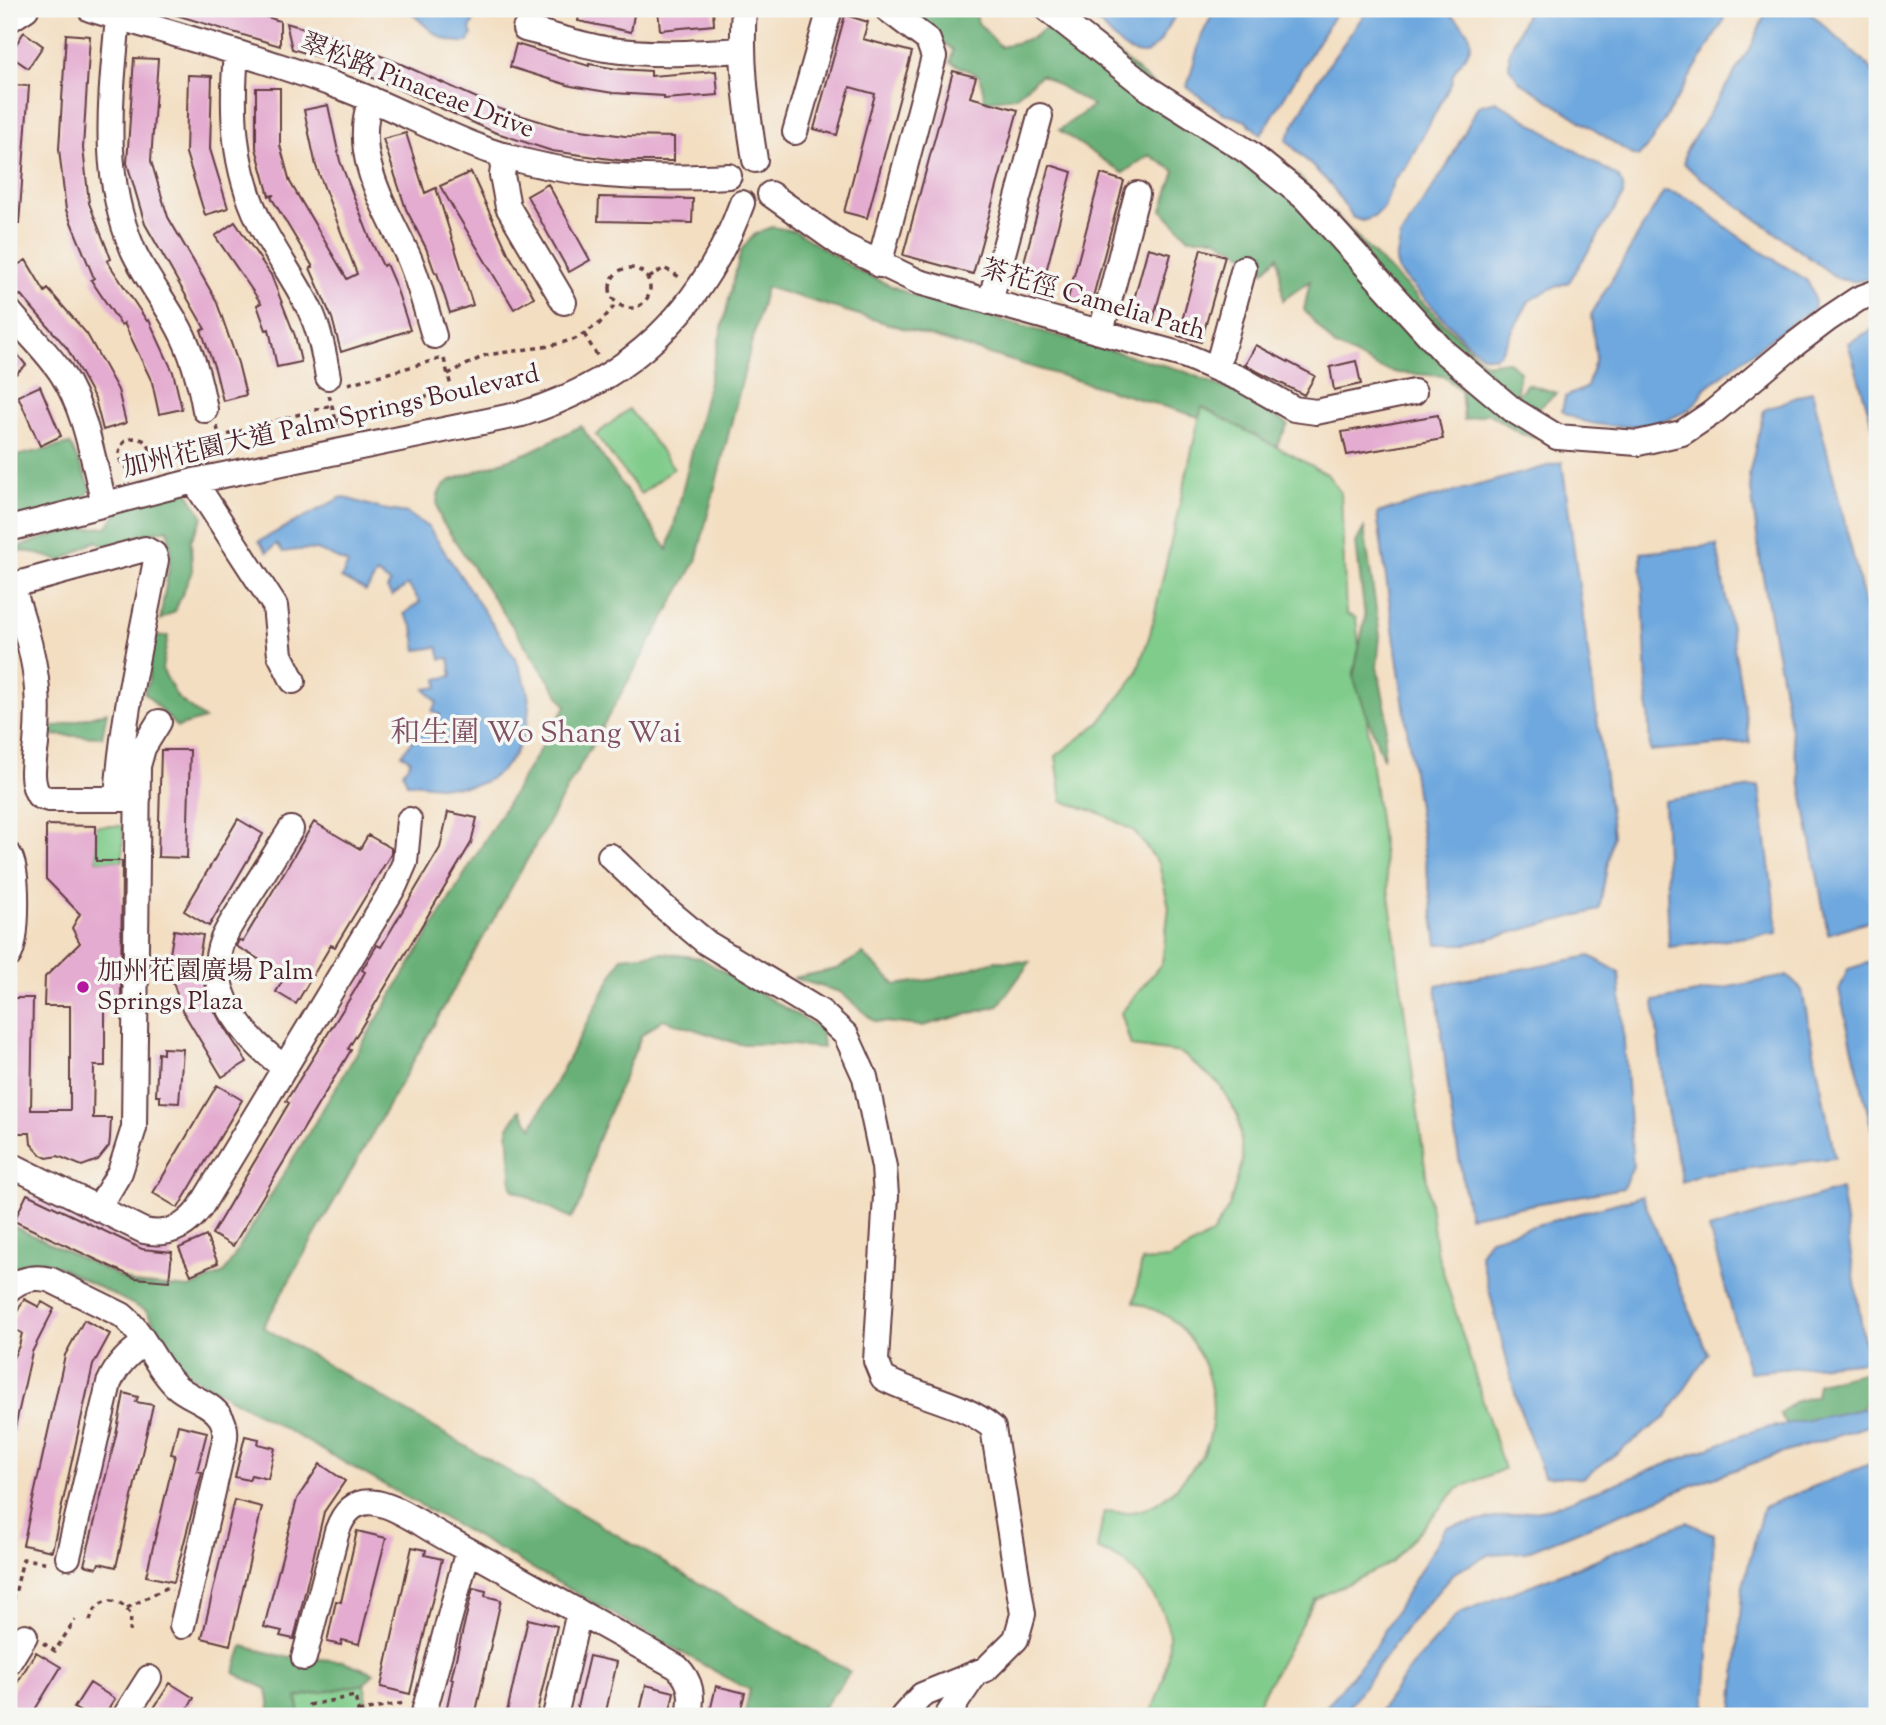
<svg xmlns="http://www.w3.org/2000/svg" width="1886" height="1725" font-family="'Sorts Mill Goudy','Noto Serif TC',serif">
<rect width="100%" height="100%" fill="#f6f6f2"/>
<filter id="ink" filterUnits="userSpaceOnUse"><feTurbulence type="fractalNoise" baseFrequency=".0143" numOctaves="2"/><feDisplacementMap in="SourceGraphic" scale="14" xChannelSelector="R" yChannelSelector="G"/><feConvolveMatrix kernelMatrix="1 2 1 2 8 2 1 2 1" color-interpolation-filters="sRGB"/></filter>
<filter id="wash" filterUnits="userSpaceOnUse"><feTurbulence type="fractalNoise" baseFrequency=".00686" numOctaves="4" result="noise"/><feDisplacementMap in="SourceGraphic" scale="28" xChannelSelector="R" yChannelSelector="G"/><feGaussianBlur stdDeviation="1.57" result="paint"/><feColorMatrix in="noise" values="0 0 0 0 0 0 0 0 0 0 0 0 0 0 0 0 0 1.4 0 .05"/><feComposite in="paint" operator="in"/></filter>
<g filter="url(#wash)">
<rect width="100%" height="100%" fill="#f3dec1"/>
<path fill="#80cc8b" stroke="#65765b" stroke-width="2" d="M1202,406L1327,474L1341,493L1346,614L1356,618L1372,767L1436,1249L1504,1469L1457,1489L1391,1563L1315,1599L1251,1716H1149C1160,1693 1169,1664 1169,1638C1169,1614 1144,1578 1126,1564C1118,1557 1107,1553 1097,1549L1104,1511C1116,1512 1129,1514 1141,1510C1156,1506 1170,1494 1180,1483C1189,1473 1201,1460 1206,1448C1222,1405 1209,1356 1177,1324C1166,1313 1149,1308 1134,1302L1142,1261L1169,1259L1212,1234L1229,1207L1243,1159L1238,1116L1219,1084L1181,1053L1131,1046L1121,1013L1162,963L1169,907L1159,864L1134,831L1102,814L1062,801L1056,756L1099,723L1136,675L1150,634Z
M629,409L674,468L641,494L596,435Z
M96,826H123V861H96Z
M364,1684L370,1716H300L297,1697Z"/>
<path fill="#68b077" stroke="#596851" stroke-width="2" d="M902,9H975L978,23L1001,47L1032,38L1069,12L1239,158L1295,173L1372,253L1485,364L1507,361L1520,371L1516,397L1527,384L1557,393L1535,411L1553,440L1521,434L1488,413L1464,420L1461,390L1443,376L1398,373L1379,368L1334,345L1304,310L1310,281L1283,300L1278,256L1264,271L1249,257L1215,238H1189L1162,210L1175,171L1149,155L1123,173L1059,130L1093,106L1041,75L1015,97L985,101L980,76L950,62L953,50Z
M772,227L795,231L860,272L914,296L1181,370L1236,393L1288,424L1276,447L1202,407L1199,417L766,287L696,561L263,1327L850,1672L817,1716H744L750,1689L743,1687L191,1376L179,1363L146,1311L57,1266C40,1262 24,1261 9,1271V1224L133,1283L189,1288L224,1273L566,706L441,520C436,504 434,492 449,481L529,452L581,426L668,550L741,250L755,234Z
M70,444L92,489L73,508L9,525V461L11,457Z
M182,483L203,517L191,540L192,571L175,611L160,620L171,555L168,529L138,536L118,555L96,541L61,561L31,552L9,550L69,530L106,527L130,499Z
M1364,528L1380,636L1377,667L1387,714L1383,759L1353,677L1365,618L1356,543Z
M151,636H168L162,669L177,697L204,719L177,727L144,692L149,681Z
M107,712L102,737L49,735L48,729Z
M663,953L700,958L821,1029L823,1048L780,1044H739L663,1019L641,1036L596,1144L582,1200L571,1218L512,1189L508,1127L520,1110L532,1127L622,957Z
M863,954L896,985L935,979L995,961L1030,962L998,1006L922,1026L874,1021L840,992L793,978L836,969Z
M1877,1366V1401L1863,1405L1847,1429L1792,1431L1780,1414L1794,1402L1816,1396L1818,1383L1863,1373Z
M243,1646L281,1656L343,1661L374,1673L364,1684L297,1697L300,1716H271L267,1689L234,1673Z"/>
<path fill="#6ea8de" stroke="#5c6484" stroke-width="2" d="M407,9H476L477,13L470,29L472,35L468,42C438,44 428,27 407,9Z
M1080,9H1179L1159,43L1146,54C1122,54 1119,42 1103,27C1096,21 1087,15 1080,9Z
M1215,9H1338L1261,135L1246,121L1221,112L1187,87L1201,37Z
M1368,9C1382,9 1430,5 1440,9C1451,13 1473,31 1471,44C1468,58 1451,68 1452,82L1407,165L1394,180L1384,207L1374,217L1363,221L1353,218L1331,185L1286,140L1317,81Z
M1528,9H1717L1722,12L1724,20L1651,142L1639,156L1633,155L1519,81L1509,67V53Z
M1767,9H1806L1877,74V272C1863,283 1854,283 1837,278L1694,173L1684,163L1685,152L1753,43Z
M1496,101L1618,177L1623,186V196L1569,282L1550,289L1529,301L1501,352L1495,357L1483,356L1465,341L1398,271L1396,261L1401,235L1447,166L1478,106Z
M1664,191C1690,194 1706,211 1726,227C1750,246 1779,262 1805,279C1812,287 1817,299 1814,309L1797,319L1704,389C1702,394 1699,399 1696,403C1667,431 1594,434 1562,411L1565,397L1587,387L1596,358L1591,315Z
M1877,327V440L1848,343Z
M1812,391L1877,652V918L1828,934L1761,566L1749,474L1764,410Z
M1562,462L1613,835L1599,910L1468,944H1437L1377,513Z
M342,497L382,509L407,513L429,528L515,658C521,670 526,681 528,694C533,728 512,774 478,784C457,790 429,784 407,783L403,772L411,761L402,754L423,727L432,731L440,715L432,711L437,702L425,689L438,687L437,679L452,676L449,658L441,659L438,647L417,650L413,627L404,614L420,602L408,585L392,596L387,589L390,583L377,574L366,591L341,578L348,564C320,550 314,546 283,552L277,544L267,552L259,541Z
M1717,545L1750,742L1650,751L1641,553Z
M1759,786L1778,933L1669,947L1664,801Z
M1590,956L1619,972L1633,1166L1623,1188L1469,1216L1451,1111L1436,985Z
M1877,960V1151L1839,990L1848,969Z
M1787,976L1802,990L1835,1158L1702,1174L1682,1182L1665,1101L1654,1001Z
M1841,1189L1867,1361L1749,1372L1709,1229Z
M1642,1196L1708,1354L1666,1417L1583,1478L1544,1476L1517,1401L1480,1254L1490,1238Z
M1877,1406V1423L1774,1456L1703,1481L1525,1552L1490,1554L1454,1573L1409,1624L1342,1716H1324L1326,1707L1373,1650L1446,1527L1551,1508L1756,1430Z
M1877,1461V1716H1733L1742,1590L1763,1507Z
M1686,1522L1714,1534L1705,1716H1376L1410,1668L1459,1613L1583,1565Z"/>
<g id="blocks">
<path fill="#e4acd0" d="M166,9H240L280,21V46L166,12Z
M580,9H635L631,32L578,21Z
M658,9H713L714,25L660,30Z
M845,15L868,22L863,39L912,52L867,218L844,212L875,94L850,87L837,135L814,129Z
M286,23L331,36L401,64L488,103L487,105L559,127L625,136L674,137V161H625L552,151L494,132L385,83L328,60L292,49Z
M24,32L43,46L28,68L9,55Z
M66,34L90,36L83,148L89,203L111,259L107,261L147,321L149,320L173,372L182,409L159,414L152,382L124,323L121,325L91,280L94,278L66,210L59,149Z
M516,44L589,66V64L617,69L651,71V76L716,71L718,95L664,99V96L613,93L571,86L510,67Z
M134,58L158,59L151,161L168,217L216,300L238,363L246,395L223,401L215,369L201,330L205,329L145,224L127,163Z
M953,71L976,77L970,97L1018,110L973,274L903,255Z
M188,75L212,76L210,149L228,208L205,215L186,153Z
M9,85L29,86L19,224L9,223Z
M256,88H280V145L290,182L347,279L357,274L316,166L304,110L328,105L340,161L371,241L383,266L386,264L396,287L410,330L341,352L332,318L310,268L313,267L271,197L274,195L269,196L256,148Z
M406,133L425,193L436,188L473,305L450,313L437,273H435L426,248L406,209L383,139Z
M1050,165L1072,172L1040,295L1017,288Z
M471,172L508,253L534,297L514,309L440,186Z
M1101,174L1124,181L1090,308L1067,302Z
M548,184L590,260L569,272L527,196Z
M599,197L693,199L692,223L598,221Z
M235,222L271,275L295,336L301,362L277,367L269,329L266,330L257,305L261,303L215,236Z
M1148,248L1171,254L1153,320L1130,314Z
M1201,249L1225,256L1201,342L1178,336Z
M26,260L45,292L48,289L87,334L118,390L126,423L103,430L95,399L67,348L21,295L19,296L9,277V270Z
M9,344L26,365L9,380Z
M1256,345L1315,376L1304,395L1245,365Z
M1356,361L1361,384L1334,390L1330,367Z
M40,386L61,436L40,446L18,396Z
M1438,415L1443,439L1347,455L1342,432Z
M161,750H190L187,858L158,857Z
M448,812L477,818L471,843L362,1026L348,1049L351,1050L233,1246L212,1234L289,1103L286,1101L355,990L365,972L362,970L377,945L381,947L440,848Z
M238,819L263,834L209,926L184,911Z
M314,822L360,849L368,835L391,848V854L335,947L331,945L296,1004L276,992L286,975L236,946L239,940L243,941Z
M46,825L96,826V861H122L121,999H105V1066H94L93,1118H111L110,1138L109,1146L98,1160L82,1166L58,1156L47,1158L41,1155L31,1144L30,1133H9V998H33L31,1110H70V1006H44L45,977L80,943L72,928L80,914L46,879Z
M174,930L203,935L198,963L209,1000L220,1021L247,1062L222,1077L182,1010L168,966Z
M163,1048L183,1049L179,1103L160,1102V1096H156L158,1053L163,1054Z
M217,1085L242,1100L178,1208L153,1193Z
M27,1194L142,1249L172,1252L169,1281L135,1278L14,1221Z
M206,1236L218,1263L191,1275L179,1248Z
M24,1299L39,1307L42,1302L54,1309L32,1352L14,1432H9V1357L13,1358L19,1346L22,1333L9,1327Z
M84,1320L110,1334L93,1365L52,1551L23,1545L65,1355Z
M124,1393L138,1397L136,1402L153,1405L116,1567L99,1563L97,1568L84,1565L116,1435Z
M178,1425L207,1432L197,1471L202,1472L174,1582L146,1576L175,1455L171,1454Z
M245,1436L259,1439L258,1444L275,1448L268,1479L251,1475L249,1480L235,1477Z
M320,1464L345,1481L324,1512L294,1639L280,1636L282,1631L264,1627L297,1499Z
M234,1500L262,1507L230,1645L202,1638Z
M357,1531L386,1538L359,1644L342,1640L341,1645L327,1642L336,1601L341,1602Z
M412,1547L426,1550L425,1555L442,1559L410,1694L381,1687Z
M473,1588L486,1591L485,1596L501,1600L475,1716H445L453,1679H451Z
M528,1619L557,1626L536,1716L507,1712Z
M36,1652L61,1667L31,1716H9V1696Z
M589,1656L617,1662L605,1716H575Z
M90,1683L115,1699L104,1716H88L74,1708Z
M170,1683L194,1698L183,1716H168L154,1708Z
M646,1685L674,1692L669,1716H639Z
M716,1686L745,1693L739,1716H709Z"/>
</g>
</g>
<g filter="url(#ink)">
<use href="#blocks" fill-opacity="0" stroke="#633c42" stroke-width="2"/>
<g fill="none" stroke-linecap="round" stroke-linejoin="round">
<g stroke="#633c42" stroke-width="28">
<path id="minor" d="M90,9C174,34 258,57 340,87C390,105 437,132 487,150C566,178 647,180 729,176
M744,9C740,60 747,109 755,160
M1047,9L1149,89L1248,152L1305,198L1444,352L1513,410L1557,437L1638,443L1682,433L1712,413L1795,344L1828,319L1858,299L1877,292
M118,17C111,97 100,174 133,250C146,278 165,302 179,328C193,354 200,381 205,410
M9,20L26,9
M525,29C551,35 578,44 605,49C651,56 696,53 742,50
M236,53C231,112 233,167 259,221C274,252 295,279 310,310C320,331 324,354 328,377
M371,99C350,156 387,209 409,258C420,284 426,310 434,336
M795,132L830,9
M505,155L502,175L508,207L564,302
M770,194L842,245L919,282L1186,356L1243,380L1294,409L1316,412L1414,392
M879,265L934,57L928,40L887,9
M990,302L1040,116
M9,311C26,332 47,351 62,374C86,411 93,461 104,503
M1101,332L1137,194
M1217,368L1244,268
M194,481L275,606L280,655L293,681
M9,529L194,481L522,414C631,380 703,310 742,203
M117,799C122,718 141,640 156,560L154,554L145,549L21,583L16,588L15,595C33,650 42,686 36,744C34,762 29,780 39,796L49,799H138
M9,855C19,869 18,940 9,955
M610,856L665,908L707,943L821,1012L846,1035L865,1077L884,1167L886,1196L876,1361L883,1378C918,1397 963,1402 993,1428L1023,1614L1016,1639L986,1669L922,1695L903,1716
M285,1068C247,1040 203,991 222,941C228,927 237,915 244,903C260,879 275,854 291,829
M9,1164L144,1231C168,1236 185,1228 200,1208L395,885L405,862L409,820
M98,1209L120,1172L134,1128L138,766L143,748L159,722
M9,1289C22,1278 35,1276 51,1280L122,1315C145,1334 154,1365 176,1386C189,1398 211,1402 221,1418C226,1426 226,1435 224,1444L182,1626
M68,1557L109,1383C117,1365 128,1353 145,1343
M304,1658L337,1531C354,1484 389,1505 419,1522C435,1532 451,1541 468,1550
M9,1662L25,1636
M125,1716L149,1678
M423,1716L468,1550L677,1667C692,1682 693,1696 689,1716
M555,1716L579,1612
M947,1716L976,1673"/>
</g>
<path stroke="#633c42" stroke-width="3.5" stroke-dasharray="5 5" stroke-linecap="butt" d="M610 288a20 20 0 1 1 40 0a20 20 0 1 1-40 0Z
M649,278L664,268L681,278
M584,334L598,357
M444,359L456,406
M448,374L486,355L550,346L575,339L599,324L617,303
M348,384L443,358
M329,395L339,431
M336,421L452,390
M217,426L223,456
M119 454a16 16 0 1 1 32 0a16 16 0 1 1-32 0Z
M150,449L170,443L202,442L332,405
M127,1608L166,1588L172,1590
M9,1620L23,1559L50,1563
M90,1621C96,1597 119,1594 131,1615L130,1632
M43,1643L55,1651L75,1620
M358,1712L404,1703
M311,1715L309,1705L355,1696L359,1716"/>
<use href="#minor" stroke="#fff" stroke-width="24"/>
</g>
</g>
<circle fill="#b5179e" stroke="#f6f6f2" stroke-width="2.5" cx="83" cy="987" r="7"/>
<g text-anchor="middle" dominant-baseline="central" stroke-width="7" stroke-linejoin="round" paint-order="stroke">
<g font-size="26" fill="#4a1f2b" stroke="#f6f6f2">
<text transform="translate(417 87) rotate(21)">翠松路 Pinaceae Drive</text>
<text transform="translate(1093 301) rotate(16)">茶花徑 Camelia Path</text>
<text transform="translate(331 422) rotate(-13)">加州花園大道 Palm Springs Boulevard</text>
</g>
<g font-size="26" fill="#4a1f2b" stroke="#f6f6f2" text-anchor="start">
<text x="97" y="972">加州花園廣場 Palm<tspan x="97" dy="30">Springs Plaza</tspan></text>
</g>
<g font-size="30" fill="#805065" stroke="#f6f6f2">
<text x="536" y="734">和生圍 Wo Shang Wai</text>
</g>
</g>
<rect width="1886" height="1725" fill="none" stroke="#f6f6f2" stroke-width="35"/>
</svg>
